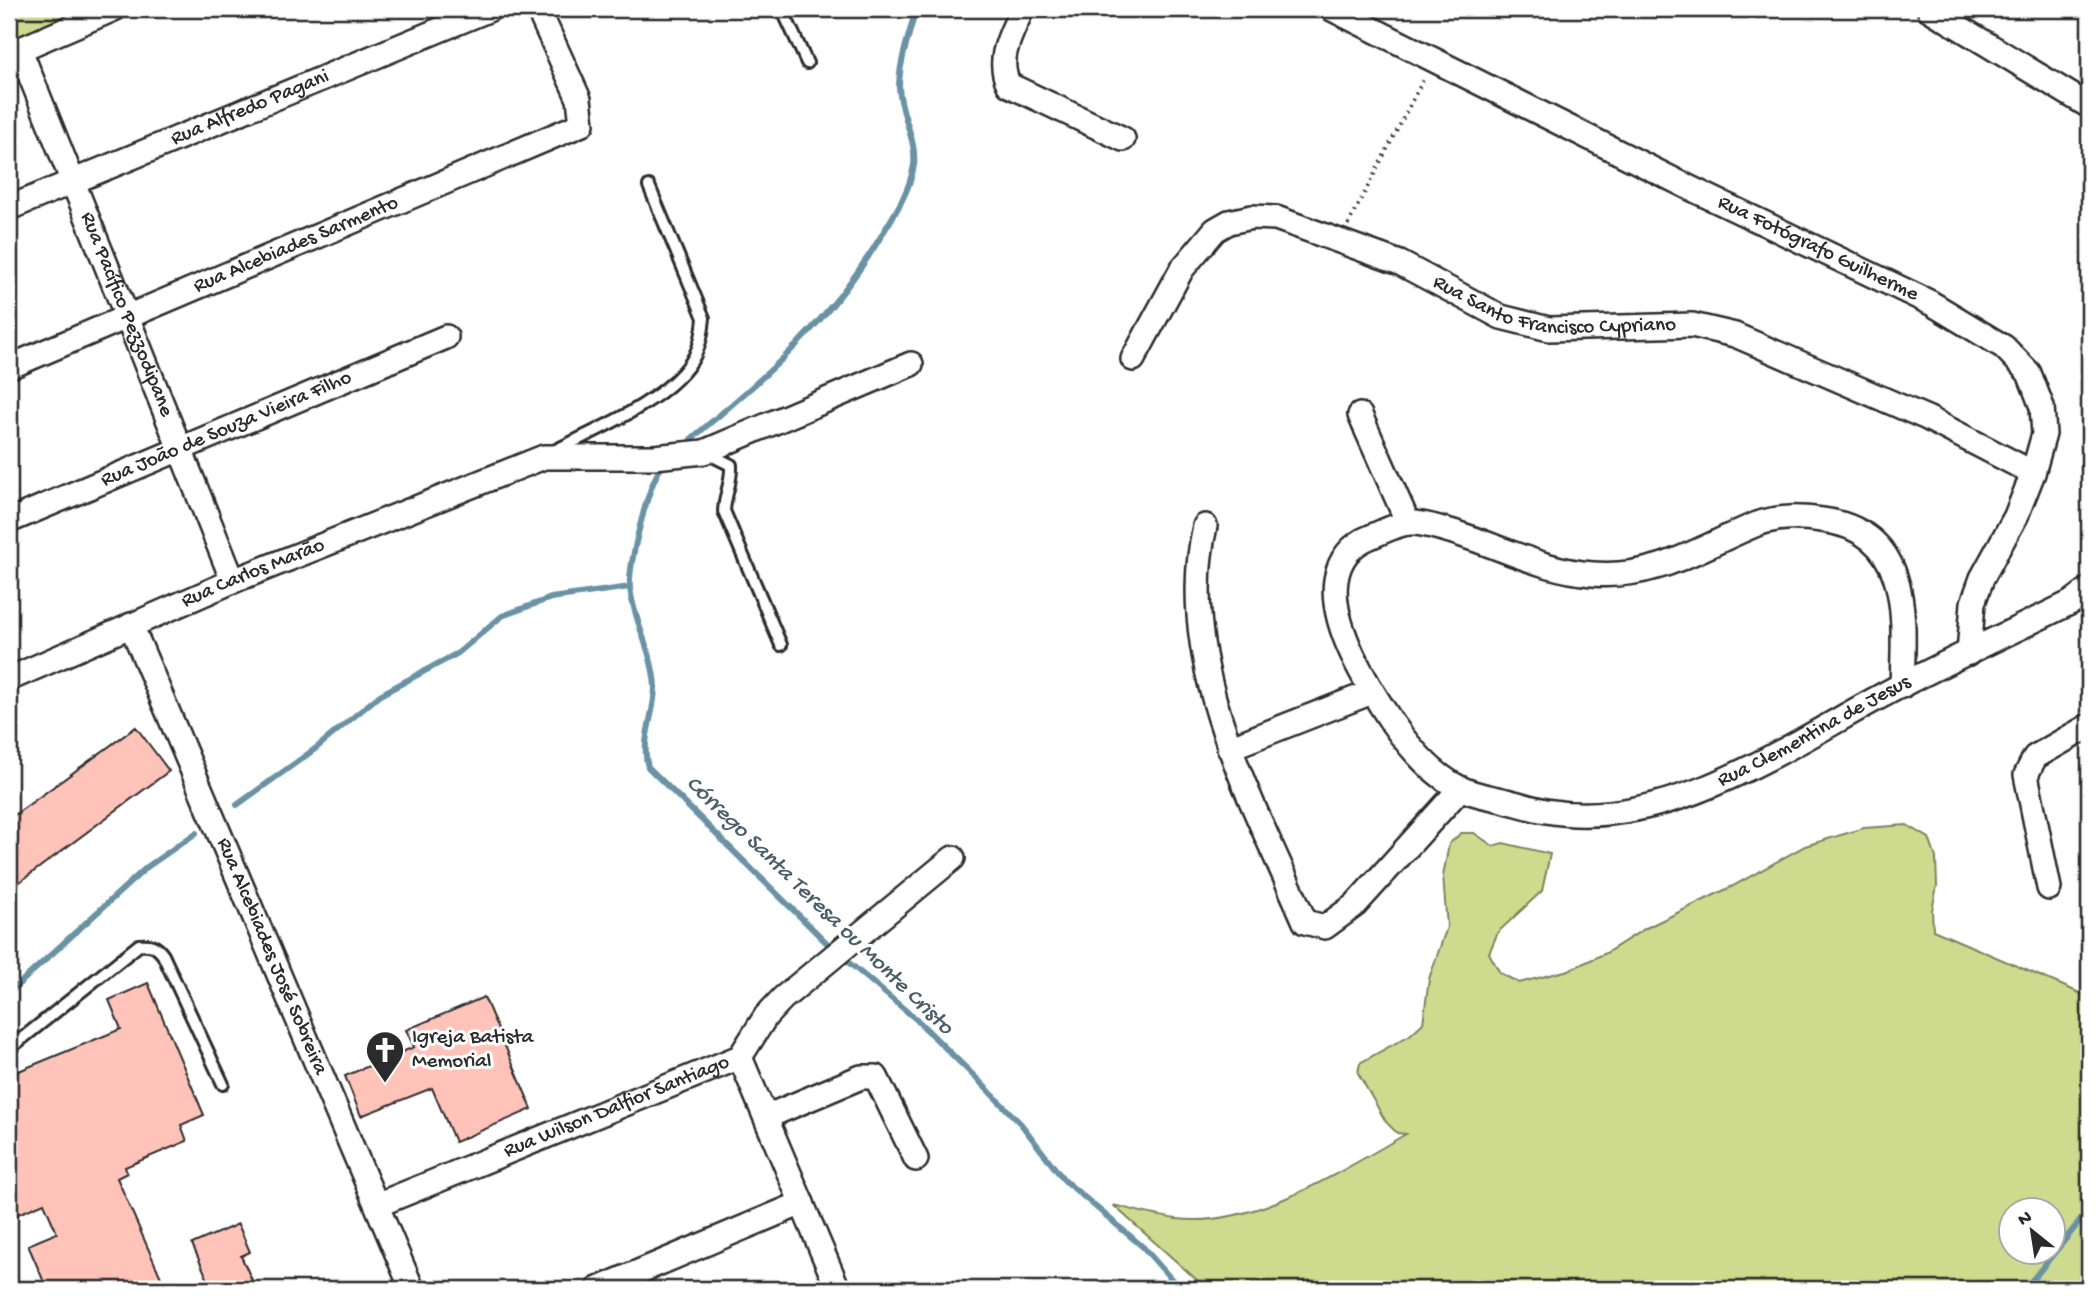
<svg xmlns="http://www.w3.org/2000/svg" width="2098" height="1298" font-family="'Gochi Hand',sans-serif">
<rect width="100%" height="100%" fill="#fff"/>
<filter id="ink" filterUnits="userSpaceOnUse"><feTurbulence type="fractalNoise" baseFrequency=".0143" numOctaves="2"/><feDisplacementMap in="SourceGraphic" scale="14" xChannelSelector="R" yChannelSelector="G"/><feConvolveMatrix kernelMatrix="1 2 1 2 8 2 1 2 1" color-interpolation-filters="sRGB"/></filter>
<g filter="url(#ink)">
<path fill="#cedb8e" stroke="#7c835c" stroke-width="2" fill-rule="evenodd" d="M9,9H87L9,47Z
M1907,825L1929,838L1936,858L1937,886L1932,910L1933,930L2089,997V1289H1207L1113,1205C1134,1210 1155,1216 1177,1219C1252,1229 1343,1170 1406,1134L1397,1133L1386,1122L1358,1073L1360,1063L1410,1035L1423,1023L1429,979L1447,927L1443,876L1449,844L1461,833H1474L1493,846L1503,843L1550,854L1542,891L1498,932L1489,953L1500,973L1519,983L1569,970L1606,953L1646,928L1733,886L1805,846L1864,828ZM2052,1210V1252H2010V1210Z"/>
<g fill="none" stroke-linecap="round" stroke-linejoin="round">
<path stroke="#6b92a5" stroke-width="6" d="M691,439C768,375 831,321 883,233C896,212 910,190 914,165C917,139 900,114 899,87C899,62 910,33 916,9
M661,468C648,484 628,567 630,588C634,622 653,652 655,687C655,713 640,742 648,767L835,951L917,1020L981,1083L1021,1124L1064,1180L1143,1247L1180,1289
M237,805L315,749L380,695L458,653L502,616L551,598L630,587
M9,993L147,867L196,833
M2025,1289L2089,1210"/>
</g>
<path fill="#ffc3ba" stroke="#2b2b2b" stroke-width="2" d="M136,727L169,771L9,890V819Z
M148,983L204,1115L181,1125L187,1141L125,1167L127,1173L117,1178L166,1289H47L28,1245L57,1233L44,1203L9,1218V1075L121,1029L109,1000Z
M484,997L532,1109L455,1142L432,1088L361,1116L345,1076L414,1047L406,1030Z
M238,1224L250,1252L241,1256L256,1289H212L192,1244Z"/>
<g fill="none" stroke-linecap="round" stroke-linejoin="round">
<g stroke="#2b2b2b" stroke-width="16">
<path id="lane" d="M782,9L807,63
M552,452C594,431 674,398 695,355C701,343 703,331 704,318L649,186
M707,453L731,465C732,481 725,494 724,511L781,645
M9,1049L139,945C150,944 156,945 163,955L223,1084"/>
</g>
<g stroke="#2b2b2b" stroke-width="28">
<g id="street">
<path d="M1022,9C1012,33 995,59 1009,85L1123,139"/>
<path id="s1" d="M1332,9L1688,187L1931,303L2004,347L2029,373L2042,407L2044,434L2033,473L2016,516L1982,578L1973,603L1969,653"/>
<path d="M1929,9L2089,106"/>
<path id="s2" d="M20,50L233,581"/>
<path d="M9,54L114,9"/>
<path id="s3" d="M9,208L490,9"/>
<path id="s4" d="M1133,359L1182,269L1215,230L1229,222L1252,217L1276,218L1400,263L1501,317L1549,329L1692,325L1735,335L1927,418L2033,473"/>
<path id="s5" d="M9,367L582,124L579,99L538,9"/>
<path d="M1360,415L1408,523"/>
<path id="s6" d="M9,521L446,337"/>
<path d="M1205,526C1174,663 1252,799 1305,922L1325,927L1355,905L1460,789"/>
<path id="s7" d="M131,625L412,1289"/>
<path id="s8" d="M9,679L233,581L544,457H654L704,452L911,364"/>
<path id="s9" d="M1902,686C1904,618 1913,532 1822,520C1800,517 1779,516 1757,524C1700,547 1658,579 1593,574C1544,571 1497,545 1450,531C1438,528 1423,522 1409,523C1397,524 1382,532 1370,537C1352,544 1339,559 1336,580C1329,625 1369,688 1393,724C1410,748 1432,774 1458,787C1472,795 1491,797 1506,801C1519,804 1533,809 1546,811C1671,833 1795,740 1900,686C1957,657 2015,630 2072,602L2089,589"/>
<path d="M1229,748L1372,692"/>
<path d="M2049,888L2026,775L2035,757L2089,726"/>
<path d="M740,1057L838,1289"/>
<path d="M766,1117L861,1077H876L916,1159"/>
<path id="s10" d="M377,1205L740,1057L766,1016L783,998L953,858"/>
<path d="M598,1289L802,1203"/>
</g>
</g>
<path stroke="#2b2b2b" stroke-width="3.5" stroke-dasharray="2 5" stroke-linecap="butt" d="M1348,225L1425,76"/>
<use href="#lane" stroke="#fff" stroke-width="10"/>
<use href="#street" stroke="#fff" stroke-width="23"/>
</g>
</g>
<defs>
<g id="church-pin" transform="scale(2.0125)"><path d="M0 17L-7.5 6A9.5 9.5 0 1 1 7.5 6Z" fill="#2b2b2b" stroke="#fff"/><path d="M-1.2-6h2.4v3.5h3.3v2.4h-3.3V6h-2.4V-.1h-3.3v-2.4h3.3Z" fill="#fff"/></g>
</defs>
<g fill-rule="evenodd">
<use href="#church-pin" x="385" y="1050"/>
</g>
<g text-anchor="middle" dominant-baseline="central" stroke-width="6" stroke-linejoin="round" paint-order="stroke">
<g font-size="21" fill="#2b2b2b" stroke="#fff">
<text stroke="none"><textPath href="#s3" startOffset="261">Rua Alfredo Pagani</textPath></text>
<text stroke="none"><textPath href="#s5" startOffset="312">Rua Alcebiades Sarmento</textPath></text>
<text stroke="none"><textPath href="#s1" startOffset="542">Rua Fotógrafo Guilherme</textPath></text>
<text stroke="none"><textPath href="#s4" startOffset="514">Rua Santo Francisco Cypriano</textPath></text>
<text stroke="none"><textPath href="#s2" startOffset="285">Rua Pacífico Pezzodipane</textPath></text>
<text stroke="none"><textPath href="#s6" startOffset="236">Rua João de Souza Vieira Filho</textPath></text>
<text stroke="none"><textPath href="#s8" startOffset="266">Rua Carlos Marão</textPath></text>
<text stroke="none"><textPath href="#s9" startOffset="1365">Rua Clementina de Jesus</textPath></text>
<text stroke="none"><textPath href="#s7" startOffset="360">Rua Alcebiades José Sobreira</textPath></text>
<text stroke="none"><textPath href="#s10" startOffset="259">Rua Wilson Dalfior Santiago</textPath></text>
</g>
<g font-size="21" fill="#2b2b2b" stroke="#fff" text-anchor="start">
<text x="412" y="1038">Igreja Batista<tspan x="412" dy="24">Memorial</tspan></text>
</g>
<g font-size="23" font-style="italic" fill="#4b5f68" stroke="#fff">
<text transform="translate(819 906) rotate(44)">Córrego Santa Teresa ou Monte Cristo</text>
</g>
</g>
<rect width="2098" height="1298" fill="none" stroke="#fff" stroke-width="35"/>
<rect x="18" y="18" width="2063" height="1263" fill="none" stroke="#2b2b2b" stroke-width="2.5" filter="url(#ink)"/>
<g transform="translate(2032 1231) rotate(330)"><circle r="33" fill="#ffffff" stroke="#aaaaaa" stroke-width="2"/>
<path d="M0-5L12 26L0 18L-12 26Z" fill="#2b2b2b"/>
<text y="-10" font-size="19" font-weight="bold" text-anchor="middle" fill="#2b2b2b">N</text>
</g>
</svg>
